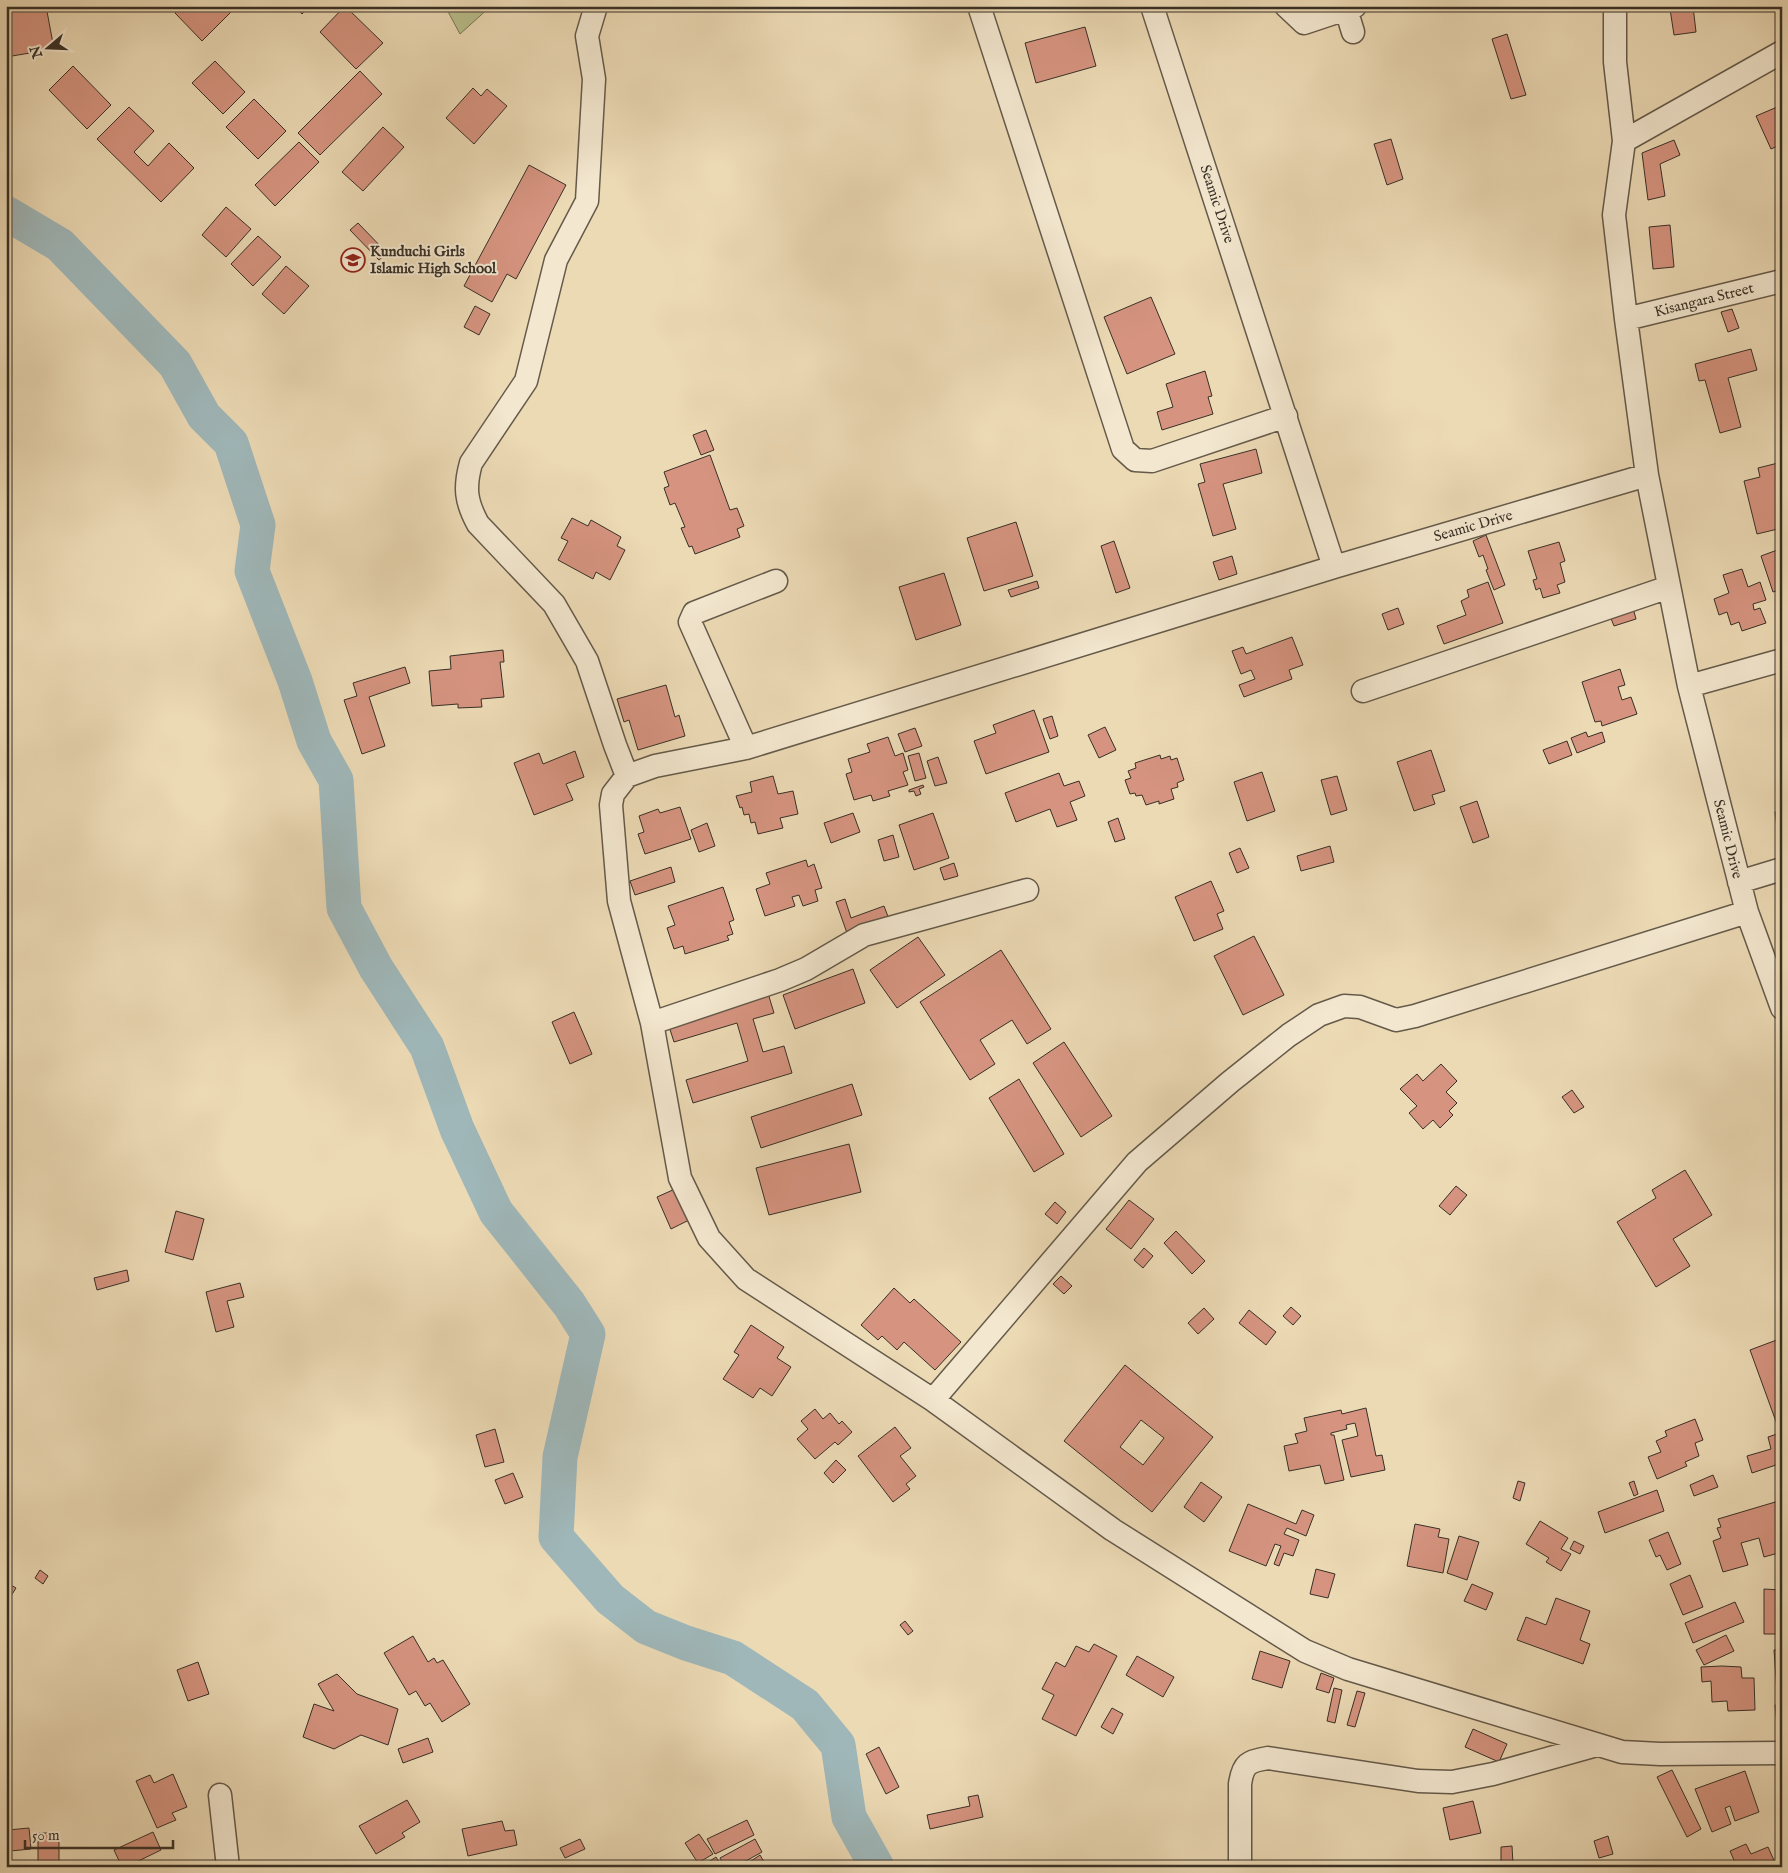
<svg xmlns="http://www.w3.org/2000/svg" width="1788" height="1873" font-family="'IM FELL English',serif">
<rect width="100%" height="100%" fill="#ecdab5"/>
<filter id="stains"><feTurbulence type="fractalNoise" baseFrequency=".004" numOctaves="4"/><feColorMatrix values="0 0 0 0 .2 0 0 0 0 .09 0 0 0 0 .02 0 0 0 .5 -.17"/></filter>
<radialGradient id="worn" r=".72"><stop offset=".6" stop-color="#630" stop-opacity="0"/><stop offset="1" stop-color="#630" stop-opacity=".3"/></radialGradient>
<path fill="#babf8c" stroke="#797859" d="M445,6H491L460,34Z"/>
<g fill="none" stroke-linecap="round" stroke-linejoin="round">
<path stroke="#9fb7b9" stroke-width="35" d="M6,213L60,245L175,364L204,416L231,443L258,525L252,571L295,681L314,741L336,780L344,908L376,968L427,1047L457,1129L496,1212L569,1304L588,1334L560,1457L556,1537L610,1599L646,1627L686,1643L733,1658L805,1705L838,1745L849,1817L877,1867"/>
</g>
<path fill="#d69480" stroke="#383026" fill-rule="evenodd" d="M6,6H46L54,49L6,57Z
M183,6H237L202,41L175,13Z
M294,6H310L302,14Z
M345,6L383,43L356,69L320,32Z
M1693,6L1696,32L1674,35L1670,9Z
M1085,27L1096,66L1036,83L1025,43Z
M1507,34L1526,95L1511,99L1492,39Z
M215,61L245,92L223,114L192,83Z
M73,66L111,105L87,129L49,90Z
M360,71L382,94L320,155L298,133Z
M473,88L481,96L487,89L507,106L474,144L446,118Z
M254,99L286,131L258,159L226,127Z
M1782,105V144L1771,149L1756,116Z
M129,107L154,131L134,152L148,166L169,143L194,168L161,202L97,139Z
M383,127L404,147L363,191L342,172Z
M1391,139L1403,179L1387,185L1374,144Z
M1674,140L1680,155L1660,164L1665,196L1648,200L1642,153Z
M299,142L319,162L275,206L255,185Z
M529,165L566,185L516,279L507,274L492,302L464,286Z
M226,207L251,229L226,257L202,235Z
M358,223L387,253L379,260L350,230Z
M1670,225L1674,267L1653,269L1649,227Z
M258,236L281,257L253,286L231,264Z
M286,266L309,286L284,314L262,294Z
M1151,297L1175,354L1127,374L1104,317Z
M475,306L490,314L479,335L464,327Z
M1732,309L1739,328L1728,332L1721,312Z
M1751,349L1757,370L1728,378L1741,427L1720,433L1705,380L1699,381L1695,364Z
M1205,371L1212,396L1208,397L1213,414L1162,430L1157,412L1173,407L1166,384Z
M706,430L714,450L701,455L693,435Z
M1256,449L1262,473L1223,484L1236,529L1213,536L1198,484L1205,482L1200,464Z
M710,455L730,510L737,508L744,526L737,529L740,537L695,554L692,546L689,547L681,528L685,527L675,503L670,505L664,488L669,486L664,472Z
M1782,462V528L1757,534L1744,481L1760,477L1758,468Z
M572,518L588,526L591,520L621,537L617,546L625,550L610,580L596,572L593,579L558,560L568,541L561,538Z
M1016,522L1033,576L984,591L967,538Z
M1486,535L1505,585L1494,590L1486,570L1488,569L1483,555L1479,557L1473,541Z
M1114,541L1130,588L1116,593L1101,546Z
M1559,542L1565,561L1560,563L1565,582L1557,585L1560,593L1543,598L1540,588L1536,590L1533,580L1537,579L1528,551Z
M1780,549L1782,555V589L1773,592L1761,556Z
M1232,556L1237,574L1219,580L1213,562Z
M1742,569L1748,587L1760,582L1766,600L1753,604L1754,610L1760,608L1766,623L1742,631L1739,622L1731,625L1727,612L1719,615L1714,599L1729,593L1723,575Z
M944,573L961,625L916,640L899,587Z
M1037,581L1039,588L1011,597L1008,590Z
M1488,582L1503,623L1444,644L1437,626L1466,615L1461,601L1469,597L1467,590Z
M1398,608L1404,624L1388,630L1382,614Z
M1633,608L1636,619L1614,626L1610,616Z
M1292,637L1303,665L1289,670L1292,679L1244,697L1239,685L1255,679L1251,670L1241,674L1232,651L1243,647L1246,654Z
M503,650L504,662H500L504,697L481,699L482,707L458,708V704L432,706L429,671L451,669L450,656Z
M405,667L410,683L369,697L385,746L362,754L344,700L357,696L353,683Z
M1620,669L1625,685L1618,687L1622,700L1631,697L1637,714L1602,726L1601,721L1595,722L1582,682Z
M666,685L675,717L679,715L685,736L638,750L629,720L624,722L617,699Z
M1034,710L1049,752L986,774L974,741L996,733L993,725Z
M1052,716L1058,736L1050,739L1043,719Z
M1105,727L1116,750L1099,758L1088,735Z
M915,728L922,746L905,752L898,734Z
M1586,732L1588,737L1602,732L1605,742L1577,753L1571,738Z
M888,737L895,756L903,753L908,770L903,772L908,785L888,791L890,796L873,801L871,795L854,800L846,774L852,772L848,759L870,752L867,744Z
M1567,741L1572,755L1549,764L1543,750Z
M1431,750L1445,791L1432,795L1435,804L1414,811L1397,762Z
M575,751L584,777L566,784L573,800L534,815L514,763L539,753L543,764Z
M919,753L926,778L915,781L908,756Z
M1160,755L1161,759L1170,756L1171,760L1177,758L1184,780L1177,783L1178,787L1171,789L1174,799L1159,804V801L1146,805L1142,795L1136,796L1135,793L1130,794L1125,780L1131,778L1128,771L1136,768L1135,763Z
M938,757L947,783L935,786L927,761Z
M1262,772L1275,811L1247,821L1234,782Z
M1059,773L1064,786L1079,781L1085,796L1070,802L1077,820L1057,827L1050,809L1016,822L1005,793Z
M773,776L778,794L793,791L798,814L780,818L783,828L758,834L755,822L751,823L749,814L744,815L742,807L740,808L736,796L752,792L750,782Z
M1337,776L1347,810L1331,815L1321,780Z
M923,785L924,787L919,789L921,794L916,796L914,791L909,792V790Z
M1477,801L1489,837L1473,843L1460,807Z
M680,807L691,839L645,854L638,834L644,832L639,816L658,809L660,813Z
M1782,811V827L1777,828L1775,812Z
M853,813L860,832L831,843L824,823Z
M933,813L949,858L914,870L899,825Z
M1118,818L1125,839L1115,842L1108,822Z
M707,823L715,846L699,852L691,830Z
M893,835L899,857L884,861L878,840Z
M1330,846L1334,862L1301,871L1297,856Z
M1240,848L1249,868L1237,873L1229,853Z
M806,860L808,867L814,864L822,888L815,890L818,901L803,906L799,895L792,897L795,906L765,916L756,889L770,884L766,873Z
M954,863L958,876L944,880L940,868Z
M671,867L675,882L635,895L630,881Z
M1211,881L1224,911L1217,914L1223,929L1194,941L1175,897Z
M723,887L734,920L729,922L733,934L727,936L729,940L685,954L683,946L674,949L667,928L675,925L668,906Z
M845,899L851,918L884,906L889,919L847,933L836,902Z
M1254,936L1284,995L1243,1015L1214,956Z
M918,937L945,975L897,1008L870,970Z
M1001,950L1051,1029L1027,1044L1012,1020L980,1040L995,1064L970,1080L920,1002Z
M853,969L865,1003L795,1029L783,995Z
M767,990L774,1013L753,1019L763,1052L784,1046L792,1073L693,1103L686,1080L748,1061L737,1023L674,1042L667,1020Z
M574,1012L592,1054L570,1064L552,1022Z
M1064,1042L1112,1116L1081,1137L1033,1063Z
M1441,1064L1457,1081L1446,1092L1457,1103L1449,1111L1453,1115L1440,1128L1433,1120L1423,1129L1409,1113L1417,1106L1400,1089L1417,1074L1423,1081Z
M1019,1079L1064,1154L1034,1172L989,1098Z
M852,1084L862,1115L761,1148L751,1117Z
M1572,1090L1584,1107L1574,1113L1562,1097Z
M849,1144L861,1192L769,1215L756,1168Z
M1685,1170L1712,1215L1673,1239L1690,1266L1656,1287L1617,1222L1656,1198L1652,1190Z
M1456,1186L1467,1195L1450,1215L1439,1206Z
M675,1189L689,1220L671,1229L657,1197Z
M1129,1200L1154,1219L1131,1249L1106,1229Z
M1055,1202L1066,1212L1057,1224L1045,1214Z
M176,1211L204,1219L193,1260L165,1252Z
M1176,1231L1205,1261L1192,1274L1164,1243Z
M1144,1248L1153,1256L1143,1268L1134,1260Z
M127,1270L129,1281L97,1290L94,1278Z
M1061,1276L1072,1286L1064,1294L1053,1284Z
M240,1283L244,1297L227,1301L234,1327L216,1332L206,1292Z
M894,1288L910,1303L914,1299L961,1342L935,1370L904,1342L897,1350L882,1336L878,1340L861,1325Z
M1291,1307L1301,1316L1293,1325L1283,1316Z
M1204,1308L1214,1319L1198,1334L1188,1323Z
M1249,1310L1276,1332L1266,1345L1239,1323Z
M751,1325L784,1347L777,1358L791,1367L772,1396L760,1388L753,1398L723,1379L739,1355L734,1352Z
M1782,1338V1363L1778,1365L1782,1376V1438L1750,1350Z
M1125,1365L1213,1437L1152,1512L1064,1441ZM1141,1420L1164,1438L1143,1465L1120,1447Z
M1366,1408L1376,1456L1382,1455L1385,1470L1351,1477L1342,1440L1358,1436L1355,1423L1346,1425L1347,1429L1331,1433V1435H1334L1344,1480L1325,1484L1320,1465L1289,1471L1284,1446L1298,1443L1295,1434L1307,1431L1304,1418L1341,1410L1342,1414Z
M815,1409L823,1419L830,1413L839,1424L842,1421L852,1432L838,1445L835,1442L815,1459L797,1439L808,1429L801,1421Z
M1695,1419L1703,1440L1695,1443L1699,1456L1685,1462L1687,1466L1657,1479L1648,1457L1661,1452L1656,1441L1667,1436L1665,1431Z
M895,1427L911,1448L900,1456L916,1476L906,1484L910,1489L893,1502L858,1456Z
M495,1429L504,1462L485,1467L476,1435Z
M1780,1433L1782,1463L1752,1473L1747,1456L1771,1449L1768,1437Z
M836,1460L846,1470L833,1483L824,1473Z
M513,1473L523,1497L505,1504L495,1480Z
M1713,1475L1718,1487L1694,1496L1690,1485Z
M1518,1481L1525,1483L1520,1501L1513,1498Z
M1634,1481L1638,1494L1634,1496L1629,1483Z
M1201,1482L1222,1497L1204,1522L1184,1507Z
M1657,1490L1664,1511L1605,1533L1598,1512Z
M1782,1500V1552L1764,1557L1759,1538L1741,1543L1748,1565L1723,1572L1713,1541L1721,1538L1717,1528L1721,1527L1718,1519Z
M1248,1504L1296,1524L1302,1510L1314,1515L1306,1536L1287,1528L1284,1534L1299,1540L1293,1556L1284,1553L1279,1566L1274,1564L1281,1546L1275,1544L1266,1566L1229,1551Z
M1540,1521L1568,1538L1561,1549L1571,1554L1561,1571L1546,1562L1549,1558L1526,1544Z
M1415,1524L1440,1529L1438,1537L1449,1539L1443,1573L1407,1566Z
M1668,1532L1681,1564L1667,1570L1660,1555L1656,1557L1649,1540Z
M1459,1536L1479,1542L1467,1580L1447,1573Z
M1574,1541L1584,1546L1580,1554L1570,1549Z
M1316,1569L1335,1574L1328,1598L1310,1594Z
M40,1570L48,1576L43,1584L35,1578Z
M1690,1575L1703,1607L1683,1615L1670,1584Z
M6,1582L16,1588L11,1596L6,1593Z
M1472,1584L1493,1593L1486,1610L1464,1601Z
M1764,1589L1781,1590L1780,1634H1764Z
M1556,1598L1590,1611L1580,1640L1590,1644L1583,1664L1517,1640L1526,1617L1546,1625Z
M1735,1602L1744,1622L1693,1643L1685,1623Z
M905,1621L913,1631L908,1635L900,1625Z
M1726,1635L1734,1651L1704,1665L1696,1650Z
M413,1636L428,1662L434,1658L437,1663L443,1660L470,1704L442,1722L430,1703L425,1706L416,1691L409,1695L384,1653Z
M1094,1644L1117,1656L1076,1736L1042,1719L1054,1695L1042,1689L1056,1662L1065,1667L1076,1646L1089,1652Z
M1782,1649V1692L1777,1693L1774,1650Z
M1260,1651L1290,1661L1282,1688L1252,1679Z
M1137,1656L1174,1677L1163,1697L1126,1675Z
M198,1662L209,1694L188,1701L177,1670Z
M1722,1666L1741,1667L1742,1678H1754L1755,1710L1728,1711L1727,1701L1712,1702L1711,1681L1702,1682L1701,1667Z
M1321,1673L1334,1678L1329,1693L1316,1689Z
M337,1674L357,1694L398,1709L388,1745L361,1735L334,1749L303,1737L314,1704L334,1711L318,1684Z
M1334,1688L1342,1690L1335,1723L1327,1721Z
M1357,1691L1365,1693L1355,1727L1347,1725Z
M1782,1704V1745H1779L1775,1705Z
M1112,1708L1123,1714L1113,1734L1101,1727Z
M1473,1729L1507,1744L1499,1762L1465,1747Z
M428,1738L433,1752L403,1763L398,1749Z
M879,1747L899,1787L886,1794L866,1754Z
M1672,1770L1701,1829L1687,1837L1657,1777Z
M1745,1771L1759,1812L1735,1821L1730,1806L1725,1808L1731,1824L1712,1832L1695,1789Z
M173,1774L187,1807L172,1813L176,1820L157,1828L136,1781L150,1775L154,1783Z
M978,1795L983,1817L930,1829L927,1815L970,1806L968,1797Z
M407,1800L420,1822L402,1833L405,1837L376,1854L359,1826Z
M1473,1801L1481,1833L1450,1840L1443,1808Z
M747,1820L754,1835L715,1854L707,1839Z
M502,1821L505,1831L514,1830L517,1845L468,1856L462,1829Z
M29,1828L31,1849L10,1851L8,1830Z
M153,1832L161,1850L126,1867H122L114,1850Z
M38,1833H59V1867H38Z
M699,1834L713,1854L698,1863L685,1843Z
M1608,1836L1613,1854L1599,1858L1594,1841Z
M580,1839L585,1849L565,1858L560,1848Z
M755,1839L762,1852L735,1867H725L720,1858Z
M1746,1844L1751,1854L1768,1847L1777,1867H1737L1730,1851Z
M1512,1846L1513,1864H1501V1847Z
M760,1855L767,1867H742Z
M716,1857L721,1865L702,1867V1866Z
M198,1862L199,1866L211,1865V1867H184V1863Z"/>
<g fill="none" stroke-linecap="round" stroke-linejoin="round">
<g stroke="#655a4a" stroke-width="25">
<path id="minor" d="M596,6L587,36L594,79L587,201L556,260L526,381L471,463C464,488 466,502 478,524L554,604L587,661L615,745L627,776
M979,6L1123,449L1135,460L1152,461L1286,416
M1152,6L1334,567L1647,475L1689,686L1747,912L1782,1008
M1286,6L1304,23L1355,6
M1615,6V62L1624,141L1614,215L1626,319L1647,475
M1346,9L1353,32
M1624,141L1782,52
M1626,319L1782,281
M1334,567L746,748L655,766L627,776L613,794L611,805L619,901L652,1023L680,1178L709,1238L746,1279L933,1400L1113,1530L1305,1651L1348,1669L1622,1752L1660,1754L1782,1753
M1689,686L1782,660
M1363,691L1669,587
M746,748L690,622L694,613L776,581
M1739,882L1782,869
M652,1023L780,980L806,969L864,935L1027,890
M933,1400L1137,1162L1230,1082L1289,1035L1319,1015L1344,1006L1360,1007L1396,1020L1415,1016L1747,912
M220,1795L228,1867
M1240,1867V1784C1243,1764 1248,1761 1268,1758L1418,1781L1452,1782L1493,1774L1597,1745"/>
</g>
<use href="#minor" stroke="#f3e7cf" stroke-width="22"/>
</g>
<defs>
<g id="school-ring" transform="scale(1.25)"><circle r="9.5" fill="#f3e7cf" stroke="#8f2418" stroke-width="1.5"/><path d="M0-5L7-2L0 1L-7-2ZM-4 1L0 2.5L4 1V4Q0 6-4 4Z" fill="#8f2418"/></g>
</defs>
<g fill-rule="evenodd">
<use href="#school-ring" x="353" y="260"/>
</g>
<g text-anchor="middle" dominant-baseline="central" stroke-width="4" stroke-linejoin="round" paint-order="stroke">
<g font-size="15" fill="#383026" stroke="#f3e7cf">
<text transform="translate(1217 204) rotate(72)">Seamic Drive</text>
<text transform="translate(1704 300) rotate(-14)">Kisangara Street</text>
<text transform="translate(1473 526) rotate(-16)">Seamic Drive</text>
<text transform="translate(1728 839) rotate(76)">Seamic Drive</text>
</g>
<g font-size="15" font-weight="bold" fill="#383026" stroke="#f3e7cf" text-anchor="start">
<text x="370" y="251">Kunduchi Girls<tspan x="370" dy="17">Islamic High School</tspan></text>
</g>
</g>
<rect width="1788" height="1873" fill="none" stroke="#ecdab5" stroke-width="25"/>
<rect x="8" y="8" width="1773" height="1858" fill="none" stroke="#383026" stroke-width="2.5"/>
<rect x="12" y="12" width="1763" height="1848" fill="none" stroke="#383026"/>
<g transform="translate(48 48) rotate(251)" stroke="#f3e7cf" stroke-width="4" paint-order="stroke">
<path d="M0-4L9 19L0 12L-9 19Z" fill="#383026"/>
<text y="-8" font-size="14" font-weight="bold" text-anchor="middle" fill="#383026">N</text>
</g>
<path d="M25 1840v8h148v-8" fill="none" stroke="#383026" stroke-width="2.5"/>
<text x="32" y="1840" font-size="15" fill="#383026" stroke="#f3e7cf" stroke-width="4" paint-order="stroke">50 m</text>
<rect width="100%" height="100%" filter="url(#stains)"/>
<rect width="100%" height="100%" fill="url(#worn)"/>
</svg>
